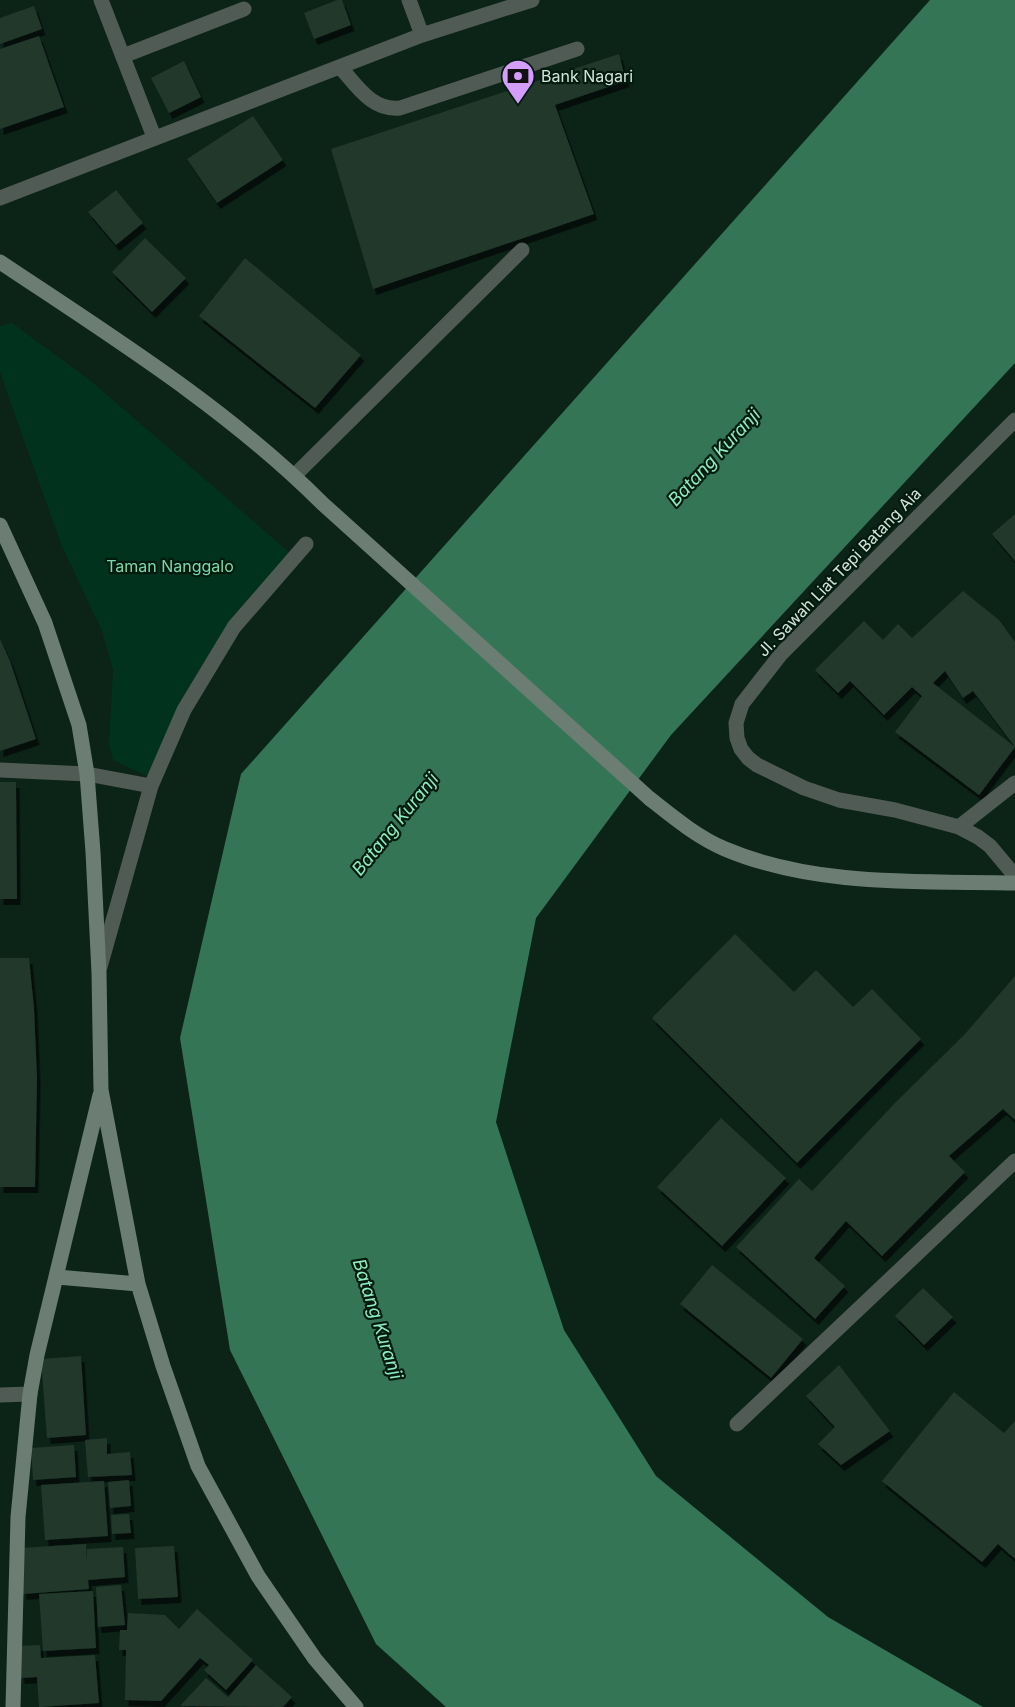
<svg xmlns="http://www.w3.org/2000/svg" width="1015" height="1707" font-family="Inter,sans-serif">
<defs>
<filter id="shadow"><feDropShadow dx="3.5" dy="6" stdDeviation="0" flood-color="#0009"/></filter>
</defs>
<rect width="100%" height="100%" fill="#0c2318"/>
<path fill="#00321e" d="M12,323L91,381L295,557L234,627L154,779L113,760L109,744L113,670L102,631L61,544L5,387L0,371V326Z"/>
<path fill="#347556" d="M930,0H1015V363L671,735L536,918L496,1122L564,1330L656,1476L828,1617L983,1707H446L376,1644L230,1350L180,1038L241,774Z"/>
<path fill="#21382c" filter="url(#shadow)" d="M337,0H342L351,25L314,39L304,13Z
M34,6L42,29L0,44V18Z
M39,36L64,107L0,129V49Z
M619,54L626,81L555,105L594,214L373,289L331,149Z
M184,61L201,97L169,113L151,78Z
M253,116L283,160L217,203L187,159Z
M116,190L143,223L116,245L88,212Z
M145,238L186,278L152,312L112,272Z
M245,258L361,355L315,408L199,316Z
M1015,514V561L992,534Z
M963,591L999,620L1015,642V747L973,691L963,698L945,671L933,683L1015,747L979,795L895,732L922,696L912,687L884,715L850,681L838,693L815,670L864,621L883,640L898,624L912,638Z
M0,639L10,661L36,739L0,751Z
M0,782H16L17,899H0Z
M735,934L794,992L816,970L853,1007L872,989L921,1039L797,1163L652,1018Z
M0,958H29L34,1008L37,1078L35,1187H0Z
M1015,976V1120L1003,1109L949,1156L965,1172L882,1256L846,1221L814,1258L845,1286L815,1319L736,1247L799,1179L812,1191L894,1104L965,1034Z
M721,1118L786,1178L722,1246L657,1187Z
M712,1265L803,1339L771,1378L680,1304Z
M923,1288L953,1317L924,1345L895,1316Z
M81,1356L86,1435L47,1438L41,1359Z
M839,1365L890,1431L841,1465L818,1444L835,1427L806,1396Z
M954,1392L1004,1433L1015,1421V1559L998,1544L982,1562L882,1481Z
M107,1438V1454L130,1452L132,1475L88,1477L85,1440Z
M74,1445L76,1477L33,1480L31,1448Z
M129,1480L131,1506L110,1508L108,1482Z
M104,1481L108,1536L45,1540L41,1485Z
M129,1514L131,1533L112,1534L111,1515Z
M86,1544L87,1561V1549L123,1547L125,1577L88,1580L89,1589L23,1594L20,1548Z
M174,1546L178,1597L138,1599L135,1548Z
M121,1585L125,1625L98,1627L96,1587Z
M93,1591L96,1648L43,1651L39,1594Z
M197,1609L253,1660L226,1690L204,1670L209,1665L200,1658L161,1701L125,1700L126,1650H119L120,1630H127L128,1613L165,1615L179,1629Z
M40,1645L41,1658L95,1655L99,1703L39,1707L37,1677L21,1678L18,1646Z
M256,1665L292,1697L283,1707L180,1706L206,1678L228,1697Z"/>
<g fill="none" stroke-linecap="round" stroke-linejoin="round">
<path stroke="#505b55" stroke-width="15" d="M123,56L244,9
M340,67C357,86 372,111 400,108L577,49
M295,475L522,250"/>
<path stroke="#505b55" stroke-width="15" d="M101,0L154,137
M409,0L422,35
M0,198L422,35L532,0
M1015,420L781,654L742,704L736,723L737,738L741,749L748,758L757,765L804,788L839,800L895,810L959,827L978,837L990,846L1015,876
M0,770L87,774L151,786
M959,827L1015,783
M100,967L151,786L184,710L234,627L306,544
M0,1395L30,1394
M737,1424L1015,1161"/>
<path stroke="#6c7d73" stroke-width="15" d="M0,262C111,336 228,409 323,504L649,798C673,817 697,837 725,849C815,887 919,881 1015,883
M0,525L45,623L79,725L87,774L93,852L99,973L101,1090L138,1284L163,1366L198,1466L258,1576L315,1659L356,1707
M57,1277L138,1284
M13,1707L18,1517L30,1394L37,1355L100,1095"/>
</g>
<defs>
<g id="bank-pin" transform="scale(1.725)"><path d="M0 17L-7.5 6A9.5 9.5 0 1 1 7.5 6Z" fill="#d49cfb" stroke="#031a0f"/><path d="M-6-4H6V4H-6ZM0-2.3a2.3 2.3 0 1 0 0 4.6a2.3 2.3 0 1 0 0-4.6Z" fill="#111"/></g>
</defs>
<g fill-rule="evenodd">
<use href="#bank-pin" x="518" y="76"/>
</g>
<g text-anchor="middle" dominant-baseline="central" stroke-width="4.5" stroke-linejoin="round" paint-order="stroke">
<g font-size="16" fill="#d5e3db" stroke="#031a0f" text-anchor="start">
<text x="541" y="76">Bank Nagari</text>
</g>
<g font-size="16" fill="#7ad9a9" stroke="#031a0f">
<text x="170" y="566">Taman Nanggalo</text>
</g>
<g font-size="16" fill="#d5e3db" stroke="#031a0f">
<text transform="translate(839 572) rotate(-46)">Jl. Sawah Liat Tepi Batang Aia</text>
</g>
<g font-size="18" font-style="italic" fill="#8eedbd" stroke="#031a0f">
<text transform="translate(714 457) rotate(-47)">Batang Kuranji</text>
<text transform="translate(395 824) rotate(-51)">Batang Kuranji</text>
<text transform="translate(378 1319) rotate(72)">Batang Kuranji</text>
</g>
</g>
</svg>
